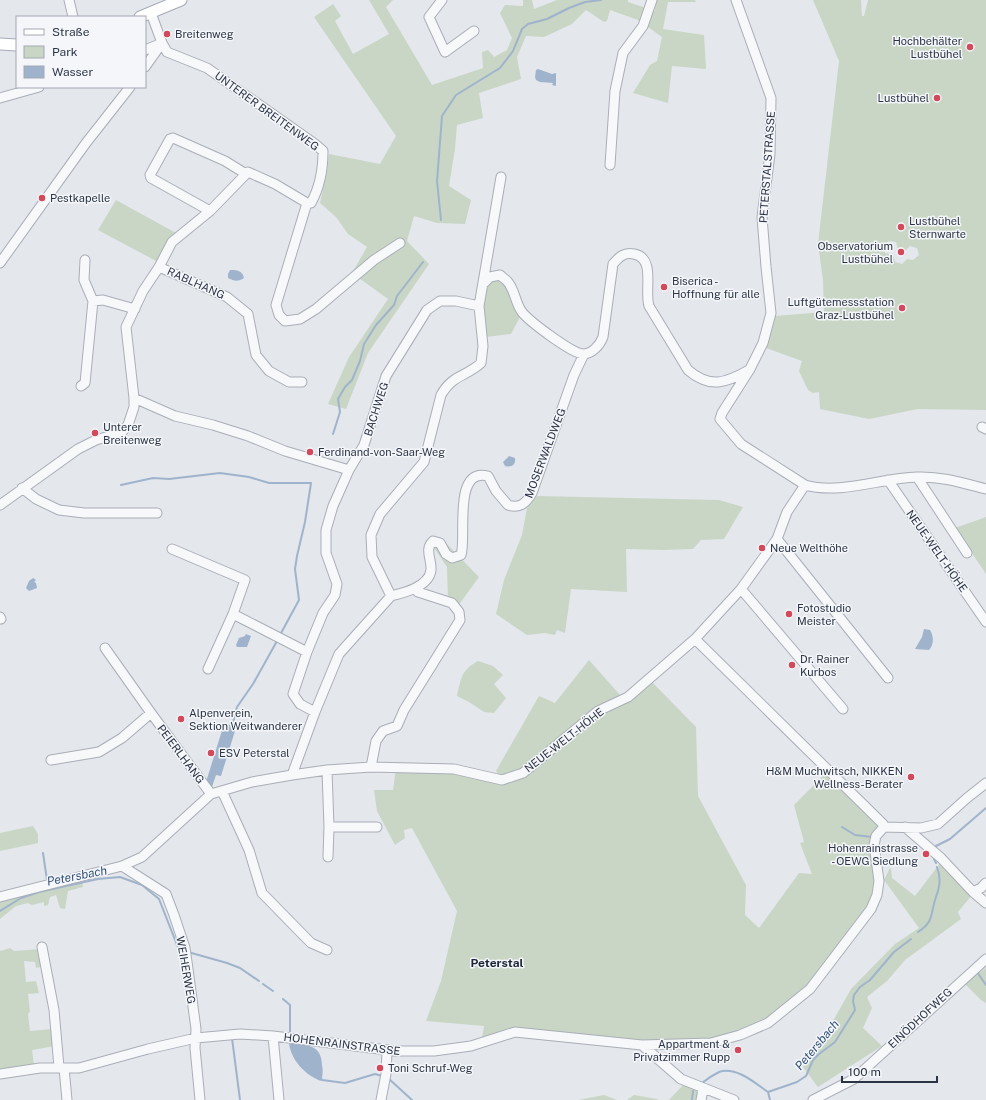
<svg xmlns="http://www.w3.org/2000/svg" width="986" height="1100" font-family="'Public Sans',sans-serif">
<rect width="100%" height="100%" fill="#e4e7ec"/>
<path fill="#c9d6c5" fill-rule="evenodd" d="M369,0H393L386,7L432,85L483,68L482,52L488,50L494,57L507,50L512,38L500,13L505,5L523,6V0H532L534,9L557,0H628V2L655,11L656,0H695L696,2H668L663,29L704,35L706,69L672,66L668,103L633,93L650,65L657,61L662,37L638,20L610,10L607,21L604,22L586,10L572,24L544,37L526,36L517,57L521,79L479,93L483,118L457,125L455,149L449,186L471,200L465,224L437,223L414,216L407,241L429,264L368,353L346,409L328,404L349,357L388,299L352,273L367,247L348,234L336,217L320,203L327,171L329,154L380,164L396,136L314,17L333,4L341,16L335,21L353,54L389,34Z
M813,0H861L862,16H864L868,0H986V410L918,409L869,419L820,409L819,392L813,393L808,390L799,371L802,361L766,348L775,316L824,312L823,280L818,244L839,61ZM889,241L896,242L898,249L900,247L904,248L905,251L910,246L917,248L919,255L913,260L907,259L902,264L895,262L893,255L885,253L883,246Z
M116,200L176,233L158,262L98,230Z
M500,279L505,282L521,315L511,334L486,337C483,319 474,282 500,279Z
M537,496L719,500L743,507L724,539L701,540L693,549L663,550L626,549L627,592L571,589L565,633L557,630L555,635L545,633L527,635L496,614L504,580L522,535L527,508Z
M986,517V574L955,528Z
M442,539L479,577L458,606L448,600L447,567L433,546Z
M589,660L620,695L594,712L517,773L505,776L499,775L496,771L539,696L555,703Z
M478,661L493,666L503,675L494,684L506,698L494,713L484,712L469,702L457,696C461,679 461,670 478,661Z
M652,682L696,727L698,796L746,885L745,915L759,928L799,873L812,874L800,843L804,842L794,805L826,773L880,826L873,834L877,881L867,910L805,988L768,1021L739,1032L710,1040H642L511,1028L482,1038L484,1026L426,1021L441,981L457,911L412,828L404,830L405,838L395,845L377,811L374,790H393L396,768H418L502,780L523,773L598,711Z
M33,826L38,834V843L0,851V833Z
M941,862L972,895L958,912L961,919L905,960L887,981L867,997L872,1008L863,1028L882,1046L818,1087L803,1067L833,1021L851,989L895,944L919,928L884,880L890,868L891,869L892,878L915,896Z
M82,881L83,887L68,891L65,909L60,908L56,895L50,897L48,905L44,906V902L32,905L28,903L16,906L0,919V900L15,895Z
M10,948L14,951L40,949L41,967L36,968L35,962L24,961L26,982L36,981L39,993L28,994L30,1012L28,1014L30,1031L52,1029L55,1046L32,1050L34,1066L0,1069V950L1,951Z
M986,968V1003L981,1000L964,983Z
M684,1084L701,1091L699,1100H669Z
M604,1095L617,1100H578Z
M634,1095L657,1099L659,1100H627Z"/>
<path fill="#9fb4cc" d="M538,69L552,74L556,73V86L552,85L553,83L540,82L536,80L535,77L536,70Z
M230,270C236,270 240,270 243,275L244,278C238,282 234,281 228,278V274Z
M509,456L515,458C516,464 512,468 505,466L503,462Z
M33,578L36,580L34,582L36,583L37,588L29,591L26,588L29,581Z
M924,629L930,630C934,636 934,645 929,650L915,649L922,637Z
M246,634L251,636L247,647H237L236,645L239,638L245,636Z
M224,724L232,725L235,731L221,776L216,775L212,787L210,788L206,782Z
M289,1043C307,1046 321,1043 322,1065C323,1070 323,1076 321,1081C305,1075 291,1060 289,1043Z"/>
<g fill="none" stroke-linecap="round" stroke-linejoin="round">
<path stroke="#9fb4cc" stroke-width="2" d="M441,220L437,181L442,116L456,95L500,68L513,51L522,29L528,24L547,19L569,8L585,2L601,0
M333,434L340,412L338,399L345,387L352,380L360,361L364,344L376,325L394,305L397,296L423,262
M121,485L153,478L169,479L220,473L249,477L269,483H311L305,522L297,556L295,569L299,600L280,635
M232,726L237,707L253,684L277,641
M842,827L855,835L872,837
M936,850V846L950,839L986,808
M43,853L47,880
M934,859L936,863
M0,911L21,898L39,892L98,879L120,877L142,885L159,899L179,950H182
M918,932C935,921 930,913 936,897C940,886 941,878 937,867
M188,952L227,963L240,968L259,981
M977,972L986,985
M263,984L273,991
M283,999L290,1005V1035
M232,1038L240,1100
M321,1078L322,1080L345,1083L375,1074L382,1076
M388,1078L412,1100
M702,1083C707,1079 713,1075 719,1072C736,1066 755,1083 768,1092L797,1082L806,1076L813,1060L819,1054L835,1042L855,1010L853,1001L854,995L860,987L870,980L894,952L911,939
M768,1092L770,1100
M692,1100L693,1091"/>
<g stroke="#a9aeb7" stroke-width="11">
<path id="minor" d="M69,0L73,17
M442,0L429,17L445,52L474,31
M145,67L162,43L151,13
M0,98L39,87
M610,165L615,91L623,53L643,26L652,0
M307,203L276,305L279,315L285,321L300,319L316,309L374,260L400,243
M210,211L151,178L150,175L170,139L173,138L225,161L246,174
M85,260L84,280L93,301L103,300L135,309
M0,263L86,143L130,87
M159,267L227,297L248,314L256,355L269,371L289,382H302
M483,284L490,277L500,275C502,277 505,279 507,281C515,289 515,303 522,312C529,321 571,353 583,354C592,354 600,345 603,337L613,264C619,257 624,252 634,254C656,258 644,290 649,306L688,370C710,389 726,383 749,370
M81,386L85,383L93,301
M134,398L175,416L213,425L248,436L285,451L349,470
M982,427L986,429
M917,477L967,553
M888,480L986,622
M805,485C840,495 881,478 917,477C941,476 963,483 986,489
M22,488L36,499L59,510L84,513H157
M0,505L78,449L96,440L122,432L128,425L134,407V398L126,327L143,291L159,267L172,242L210,211L248,172L275,184L307,203H311C320,187 323,170 323,151L315,144L207,68L167,52L162,43L145,50
M777,539L888,678
M172,549L245,580L233,614L208,669
M741,589L843,709
M391,596C403,593 429,587 431,570C432,560 424,549 433,541L440,543L446,554L452,558L461,555C467,538 452,467 488,476L496,491L508,505C520,509 526,503 532,493L574,375L584,354
M233,614L307,652
M0,617L1,619
M695,639L883,824L884,827
M105,648L151,713L211,794
M315,712L300,704L293,694L307,652L323,613L335,595L337,584L326,553V530L333,506L349,470L364,445L386,376L427,310L440,301H456L479,306
M51,760L99,752L122,738L151,713
M371,767L376,741L383,731L397,726L404,710L460,620L459,612L452,603L418,592L415,589
M327,770L329,827L328,857
M292,775L327,770L371,767L454,769L502,780L523,773L598,711L628,697L695,639L741,589L777,539L787,512L805,485L741,444L720,419L722,413L750,369L763,343L771,313L766,267L762,217L770,154L771,98L736,0
M222,791L249,850L262,893L311,943L327,950
M329,827H377
M905,827L941,858L973,892L986,903
M122,866L166,894L174,915L185,948L188,969L196,1029L195,1048L200,1100
M973,892L981,888L986,883
M0,897L122,866L142,857L211,794L252,782L292,775L315,712L339,654L391,596L372,557L371,535L380,514L424,462L441,395C453,374 466,377 481,363L483,346L479,306L501,177
M42,947L54,1010L59,1067
M273,1036L279,1100
M642,1045L681,1079L734,1100
M64,1068L67,1100
M0,1074L40,1068H79L148,1049L196,1038L240,1034L273,1036L396,1051H434L471,1046L515,1032L642,1045L711,1043L740,1035L768,1023L810,989L871,909L877,895L879,881L874,845L876,836L884,827L921,828L938,824L967,798L986,783
M381,1100L386,1074L387,1051
M701,1100L703,1089
M813,1100L854,1079L986,959"/>
</g>
<g stroke="#a3abb8" stroke-width="13">
<path id="major" d="M140,17L181,0
M0,44L17,45"/>
</g>
<use href="#minor" stroke="#f7f8fa" stroke-width="9"/>
<use href="#major" stroke="#fff" stroke-width="11"/>
</g>
<g fill="#d1495b" stroke="#f4f6f9" stroke-width="1.5">
<circle cx="167" cy="34" r="4"/>
<circle cx="970" cy="47" r="4"/>
<circle cx="937" cy="98" r="4"/>
<circle cx="42" cy="198" r="4"/>
<circle cx="901" cy="227" r="4"/>
<circle cx="901" cy="252" r="4"/>
<circle cx="664" cy="287" r="4"/>
<circle cx="902" cy="308" r="4"/>
<circle cx="95" cy="433" r="4"/>
<circle cx="310" cy="452" r="4"/>
<circle cx="762" cy="548" r="4"/>
<circle cx="789" cy="614" r="4"/>
<circle cx="792" cy="665" r="4"/>
<circle cx="181" cy="719" r="4"/>
<circle cx="211" cy="753" r="4"/>
<circle cx="911" cy="777" r="4"/>
<circle cx="926" cy="854" r="4"/>
<circle cx="738" cy="1050" r="4"/>
<circle cx="380" cy="1068" r="4"/>
</g>
<g text-anchor="middle" dominant-baseline="central" stroke-width="3" stroke-linejoin="round" paint-order="stroke">
<g font-size="11" fill="#2b3445" stroke="#f4f6f9" text-anchor="start">
<text x="175" y="34">Breitenweg</text>
<text x="962" y="41" text-anchor="end">Hochbehälter<tspan x="962" dy="13">Lustbühel</tspan></text>
<text x="929" y="98" text-anchor="end">Lustbühel</text>
<text x="50" y="198">Pestkapelle</text>
<text x="909" y="221">Lustbühel<tspan x="909" dy="13">Sternwarte</tspan></text>
<text x="893" y="246" text-anchor="end">Observatorium<tspan x="893" dy="13">Lustbühel</tspan></text>
<text x="672" y="281">Biserica -<tspan x="672" dy="13">Hoffnung für alle</tspan></text>
<text x="894" y="302" text-anchor="end">Luftgütemessstation<tspan x="894" dy="13">Graz-Lustbühel</tspan></text>
<text x="103" y="427">Unterer<tspan x="103" dy="13">Breitenweg</tspan></text>
<text x="318" y="452">Ferdinand-von-Saar-Weg</text>
<text x="770" y="548">Neue Welthöhe</text>
<text x="797" y="608">Fotostudio<tspan x="797" dy="13">Meister</tspan></text>
<text x="800" y="659">Dr. Rainer<tspan x="800" dy="13">Kurbos</tspan></text>
<text x="189" y="713">Alpenverein,<tspan x="189" dy="13">Sektion Weitwanderer</tspan></text>
<text x="219" y="753">ESV Peterstal</text>
<text x="903" y="771" text-anchor="end">H&amp;M Muchwitsch, NIKKEN<tspan x="903" dy="13">Wellness-Berater</tspan></text>
<text x="918" y="848" text-anchor="end">Hohenrainstrasse<tspan x="918" dy="13">- OEWG Siedlung</tspan></text>
<text x="730" y="1044" text-anchor="end">Appartment &amp;<tspan x="730" dy="13">Privatzimmer Rupp</tspan></text>
<text x="388" y="1068">Toni Schruf-Weg</text>
</g>
<g font-size="11" fill="#2b3445" stroke="#f4f6f9">
<text transform="translate(267 111) rotate(36)">UNTERER BREITENWEG</text>
<text transform="translate(767 167) rotate(-86)">PETERSTALSTRASSE</text>
<text transform="translate(196 283) rotate(24)">RABLHANG</text>
<text transform="translate(376 409) rotate(-72)">BACHWEG</text>
<text transform="translate(545 453) rotate(-69)">MOSERWALDWEG</text>
<text transform="translate(937 551) rotate(55)">NEUE-WELT-HÖHE</text>
<text transform="translate(564 740) rotate(-38)">NEUE-WELT-HÖHE</text>
<text transform="translate(181 754) rotate(53)">PEIERLHANG</text>
<text transform="translate(186 970) rotate(80)">WEIHERWEG</text>
<text transform="translate(920 1018) rotate(-43)">EINÖDHOFWEG</text>
<text transform="translate(342 1044) rotate(7)">HOHENRAINSTRASSE</text>
</g>
<g font-size="12" font-style="italic" fill="#34527a" stroke="#f4f6f9">
<text transform="translate(77 876) rotate(-11)">Petersbach</text>
<text transform="translate(817 1045) rotate(-50)">Petersbach</text>
</g>
<g font-size="12" font-weight="bold" fill="#1d2536" stroke="#f4f6f9">
<text x="497" y="963">Peterstal</text>
</g>
</g>
<rect x="16" y="16" width="130" height="72" fill="#f4f6f9" stroke="#a4a8b1"/>
<rect x="24" y="29" width="20" height="6" fill="#ffffff" stroke="#a4a8b1"/>
<text x="52" y="36" font-size="12" fill="#2b3445">Straße</text>
<rect x="24" y="46" width="20" height="12" fill="#c9d6c5" stroke="#a4a8b1"/>
<text x="52" y="56" font-size="12" fill="#2b3445">Park</text>
<rect x="24" y="66" width="20" height="12" fill="#9fb4cc" stroke="#a4a8b1"/>
<text x="52" y="76" font-size="12" fill="#2b3445">Wasser</text>
<path d="M842 1076v6h95v-6" fill="none" stroke="#2b3445" stroke-width="2"/>
<text x="848" y="1076" font-size="12" fill="#2b3445" stroke="#f4f6f9" stroke-width="3" paint-order="stroke">100 m</text>
</svg>
